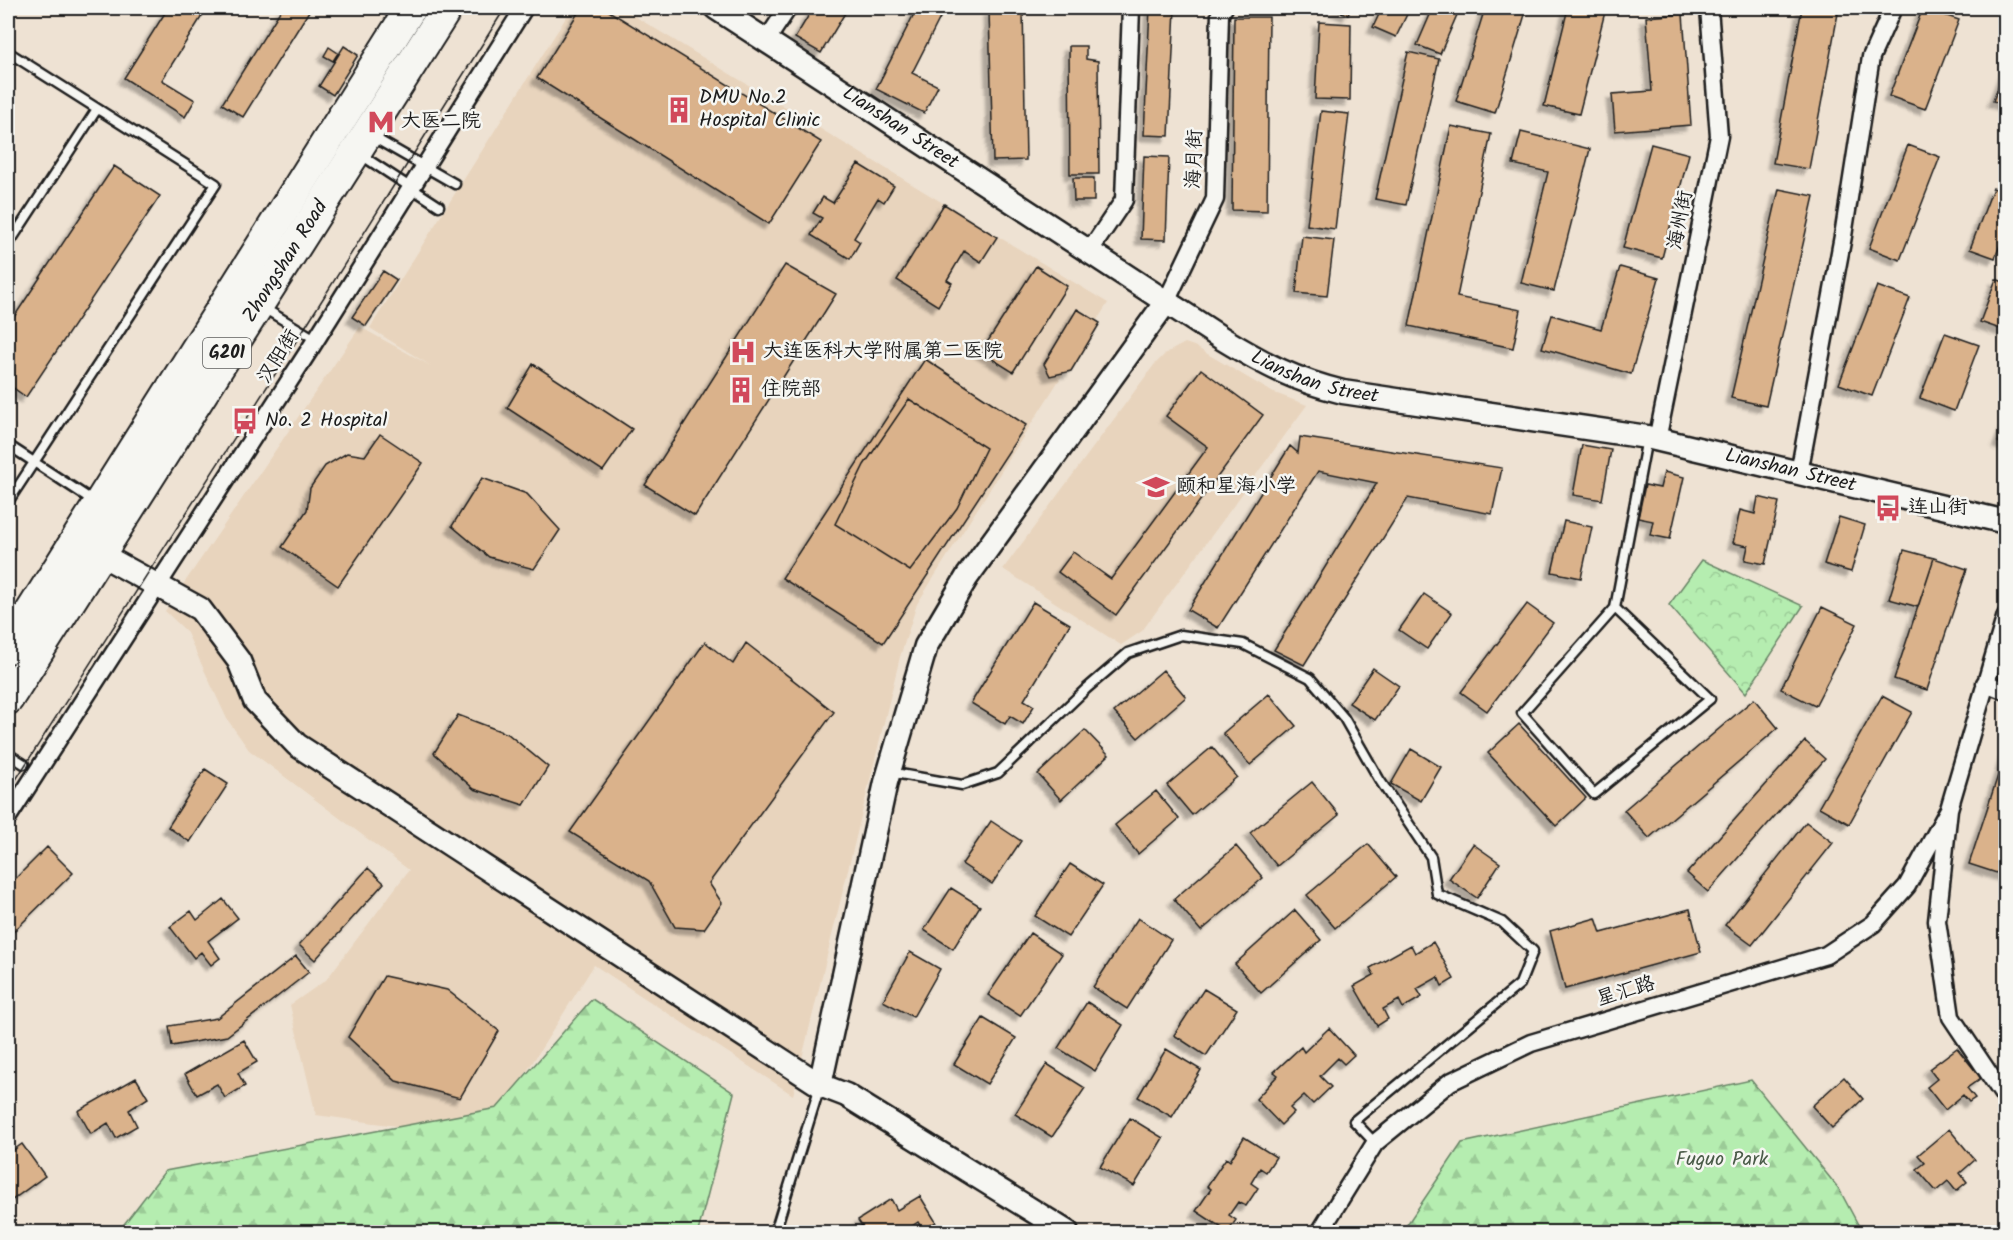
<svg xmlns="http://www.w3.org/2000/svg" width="2013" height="1240" font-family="Kalam,'LXGW WenKai TC',sans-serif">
<defs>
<pattern id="forest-firs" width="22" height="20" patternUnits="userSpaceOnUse" patternTransform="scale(1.5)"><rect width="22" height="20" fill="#b5edb0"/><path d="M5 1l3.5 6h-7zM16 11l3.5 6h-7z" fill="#9bcb97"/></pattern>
<pattern id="park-crowns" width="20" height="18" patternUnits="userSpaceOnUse" patternTransform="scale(1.5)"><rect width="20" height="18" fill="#b5edb0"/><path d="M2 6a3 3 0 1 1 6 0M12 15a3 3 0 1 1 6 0" fill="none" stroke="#9bcb97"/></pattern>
<filter id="shadow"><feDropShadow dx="-5.5" dy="5.5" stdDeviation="1.5" flood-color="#0004"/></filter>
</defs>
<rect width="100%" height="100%" fill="#eee2d3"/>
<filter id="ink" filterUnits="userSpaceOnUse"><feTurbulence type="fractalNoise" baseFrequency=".0167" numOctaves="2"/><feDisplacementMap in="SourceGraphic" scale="12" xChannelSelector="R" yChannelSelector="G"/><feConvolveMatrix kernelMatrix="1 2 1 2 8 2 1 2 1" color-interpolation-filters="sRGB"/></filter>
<g filter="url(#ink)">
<path fill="#e8d4bd" d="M572,8H621L1108,303L917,604L900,657L793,1095L594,965L485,1138L316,1115L290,1005L326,980L409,870L249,750L227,719L186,631L165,611L360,327L431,366L370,328Z
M1185,343L1194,346L1272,392L1307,405L1142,631L1121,645L1003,569L1154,365L1166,353Z"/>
<path fill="url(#forest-firs)" stroke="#688466" stroke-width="1.5" d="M592,999L734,1093L698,1232H118L165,1171L497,1108Z
M1751,1080L1839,1189L1862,1232H1402L1462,1143Z"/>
<path fill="url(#park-crowns)" stroke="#688466" stroke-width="1.5" d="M1702,560L1803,606L1746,693L1669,605Z"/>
<path fill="#dab28b" stroke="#1c1c1c" stroke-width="1.5" filter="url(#shadow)" d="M168,8H207L162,80L195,100L185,117L124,78Z
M282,8H311L243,117L222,104Z
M581,8H604L821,142L769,224L537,78Z
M813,8H848L821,53L795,38Z
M917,8H933L943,12L912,73L938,86L924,113L876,89Z
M1150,8H1175L1169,136L1144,135Z
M1332,8H1351L1348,15Z
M1382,8H1410L1396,37L1373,27Z
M1433,8H1460L1440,54L1417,45Z
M1485,8H1527L1495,113L1456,101Z
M1568,8H1606L1579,114L1544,106Z
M1802,8H1839L1809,169L1773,163Z
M1923,8L1959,20L1925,109L1889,96Z
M1023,10L1026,160L993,161L989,11Z
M1683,14L1691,125L1615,131L1612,94L1652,91L1646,17Z
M1234,17H1269L1267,211L1232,210Z
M1319,22L1351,24L1350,100L1315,99Z
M344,46L358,55L333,95L319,86Z
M1069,46H1086V59L1098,61L1099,174H1070Z
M329,47L338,53L333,61L324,56Z
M1408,52L1439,59L1406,205L1375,199Z
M2006,67V105L1993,101Z
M1321,111L1349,114L1335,229L1307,225Z
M1451,126L1491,134L1457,297L1521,310L1513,348L1409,326Z
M1521,132L1590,149L1554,291L1521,283L1548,172L1513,164Z
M1651,144L1689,154L1662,258L1623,248Z
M1908,145L1940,157L1900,260L1869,248Z
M1144,156L1169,157L1166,240L1141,239Z
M858,164L894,186L884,202L878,198L854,238L860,242L850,259L811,235L822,218L813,213L823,197L833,203Z
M114,166L160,196L26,397L8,384V326Z
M1073,178H1094V201H1074Z
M1993,188L2006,193V230L1995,258L1970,249Z
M1779,189L1814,196L1766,406L1731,398Z
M944,204L997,237L981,262L964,251L947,280L952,283L938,306L897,280Z
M1302,236L1334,240L1327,296L1296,293Z
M785,265L836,294L695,516L645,485Z
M1036,266L1067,286L1013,372L981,352Z
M1620,267L1659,278L1631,374L1542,348L1552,315L1601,329Z
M383,271L397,280L366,326L352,317Z
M1996,279L2006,283V331L1980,322Z
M1877,286L1910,298L1872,396L1839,384Z
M1077,309L1100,323L1071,371L1050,376L1044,364Z
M1945,333L1979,345L1954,411L1920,398Z
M925,359L1026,425L883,643L782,578Z
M533,364L632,429L603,471L507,408Z
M1201,369L1263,415L1116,615L1058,572L1073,552L1111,579L1208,447L1166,416Z
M909,399L986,448L957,508L910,571L835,524L864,465Z
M2006,421V445L1998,442Z
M380,434L423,463L338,586L282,547L307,510L310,488L325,466L347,453L365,456Z
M1300,437L1502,468L1492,514L1408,498L1304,665L1274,650L1377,483L1318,471L1218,628L1188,610L1290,446L1298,453Z
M1582,445L1611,450L1602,500L1573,495Z
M1664,472L1684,477L1670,539L1650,535L1653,521L1638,518L1645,485L1660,488Z
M482,478L527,494L560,530L534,569L489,557L452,526Z
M1758,497L1779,502L1765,564L1745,560L1748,546L1733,543L1740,510L1755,514Z
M1839,517L1865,525L1851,572L1824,564Z
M1564,521L1592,527L1581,578L1552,572Z
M1904,550L1934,558L1918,607L1889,599Z
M1934,558L1967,569L1927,690L1894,679Z
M1424,594L1452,613L1427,649L1399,630Z
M1033,602L1070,624L1024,700L1034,706L1023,724L1010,716L1005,724L971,703Z
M1527,604L1553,623L1487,711L1461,692Z
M1822,607L1857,624L1815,706L1781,689Z
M705,642L733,664L746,643L834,712L709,883L722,903L704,929L675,927L649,881L570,832Z
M1373,668L1399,686L1375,720L1349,703Z
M1163,670L1186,697L1138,738L1114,712Z
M1269,694L1296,726L1250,765L1223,733Z
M1882,696L1912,712L1849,824L1819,807Z
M1754,699L1778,728L1649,838L1624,810Z
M458,715L508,734L548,767L524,805L474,789L434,753Z
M1519,724L1586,798L1556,826L1488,753Z
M1085,730L1109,755L1061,800L1038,774Z
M1805,741L1825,759L1708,892L1687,873Z
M1212,747L1237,777L1192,815L1167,785Z
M1411,749L1441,767L1421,801L1391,784Z
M2006,751V876L1969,864Z
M205,769L228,784L190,842L168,827Z
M1312,782L1339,815L1277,866L1250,833Z
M1156,791L1179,819L1138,854L1115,825Z
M991,821L1021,841L992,884L962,864Z
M1806,822L1833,843L1752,945L1725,925Z
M1368,844L1396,877L1335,928L1307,895Z
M1473,844L1500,863L1477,898L1449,879Z
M1236,846L1263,878L1201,931L1174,899Z
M47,847L73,873L8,937V886Z
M1070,864L1103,885L1068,937L1035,916Z
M368,868L384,883L315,960L299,945Z
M951,888L980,906L953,949L924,930Z
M223,899L238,918L208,941L220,958L211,965L201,952L194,958L170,927L191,911L197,920Z
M1690,909L1701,952L1565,989L1550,931L1596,918L1601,933Z
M1295,910L1321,940L1261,993L1235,964Z
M1138,918L1171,940L1127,1009L1093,987Z
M1030,933L1062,954L1020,1016L988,995Z
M1433,942L1454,979L1442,986L1438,977L1417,989L1422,997L1403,1008L1399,1000L1383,1009L1388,1019L1377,1026L1354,986L1374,975L1370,968L1411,945L1415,953Z
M910,952L940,969L913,1017L883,1001Z
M296,956L309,972L227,1036L172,1046L169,1026L217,1018Z
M384,976L447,990L499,1031L460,1098L396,1081L348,1037Z
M1204,989L1237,1009L1206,1056L1174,1035Z
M1087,1002L1123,1025L1095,1071L1058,1048Z
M983,1018L1016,1038L987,1084L954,1064Z
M1329,1028L1354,1055L1344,1064L1338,1058L1320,1076L1331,1087L1313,1104L1304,1095L1290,1108L1294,1112L1281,1125L1256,1099L1278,1075L1274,1072L1301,1047L1304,1052Z
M244,1040L257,1062L238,1073L245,1086L225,1098L217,1084L197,1095L185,1074Z
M1957,1048L1981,1078L1967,1088L1975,1098L1969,1102L1963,1095L1945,1110L1927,1087L1937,1079L1929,1069Z
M1166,1049L1201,1070L1172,1117L1138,1097Z
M1047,1064L1085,1088L1052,1137L1015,1114Z
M1844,1077L1863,1099L1832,1128L1812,1106Z
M136,1078L148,1098L129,1110L137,1126L116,1138L108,1123L91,1134L78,1111Z
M1130,1118L1163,1138L1134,1186L1100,1167Z
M1949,1129L1975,1160L1960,1173L1967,1182L1956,1191L1948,1181L1936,1191L1917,1169L1925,1163L1918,1155Z
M1244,1137L1276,1157L1266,1172L1260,1168L1251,1183L1258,1188L1246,1206L1238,1202L1229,1215L1236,1220L1228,1232L1196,1211L1211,1189L1207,1186L1226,1158L1230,1161Z
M22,1144L45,1176L8,1203V1154Z
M920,1196L936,1222L923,1230L918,1222L903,1232H862L865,1231L858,1220L891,1199L897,1210Z
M1990,1226L1995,1232H1982Z"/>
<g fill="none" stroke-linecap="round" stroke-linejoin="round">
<g stroke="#1c1c1c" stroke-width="13">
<path id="lane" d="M385,8L400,18
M8,52L216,184L8,502
M373,137L455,184
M361,155L439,206
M8,245L97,109
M262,307L315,339
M8,445L95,502
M1615,608L1710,699L1594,794L1522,713L1615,608L1647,438
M8,754L24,764
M889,772L962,785L998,773L1086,689L1128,653L1181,635L1243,644L1310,678L1344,718L1379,779L1431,857L1437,894L1502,922L1533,951L1520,984L1354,1121L1375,1143
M775,1232L820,1086"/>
</g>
<g stroke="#1c1c1c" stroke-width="21">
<path id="street" d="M766,41L788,8
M1089,252L1124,200L1131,8
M1166,302L1215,199L1220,13L1224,8
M1657,440L1719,136L1709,8
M1799,473L1843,236L1871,57L1893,8
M2006,615L1949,809L1937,921L1951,1017L2006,1099
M1985,683L2006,691
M8,817L310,349L524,8
M1320,1232L1375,1143L1450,1082L1531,1043L1826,955L1873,924L1907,886L1949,809"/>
</g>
<g stroke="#1c1c1c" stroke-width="27">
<g id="secondary">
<path id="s1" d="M716,8L1223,339C1266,365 1294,380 1343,392L1647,437L2006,522"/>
<path d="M100,554L200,609L239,661L255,701L297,745L820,1085L846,1095L1067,1232"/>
<path d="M820,1085L886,782L926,646L967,577L1166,302"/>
</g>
</g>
<g stroke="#1c1c1c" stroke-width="34">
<g id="highway">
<path d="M8,648L411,8"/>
<path id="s2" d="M8,699L447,8"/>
</g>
</g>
<use href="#lane" stroke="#f6f6f2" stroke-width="8"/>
<use href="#street" stroke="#f6f6f2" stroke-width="16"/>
<use href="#secondary" stroke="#f6f6f2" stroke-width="22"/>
<use href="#highway" stroke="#f6f6f2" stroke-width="30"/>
<path stroke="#1c1c1c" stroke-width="1.5" d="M8,792L302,332L505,8"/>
</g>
</g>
<defs>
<g id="building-bare" transform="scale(2.07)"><path d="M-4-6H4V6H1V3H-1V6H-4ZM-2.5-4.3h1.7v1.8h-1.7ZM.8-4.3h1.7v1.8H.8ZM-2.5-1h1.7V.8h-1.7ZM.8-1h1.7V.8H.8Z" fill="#d1495b" stroke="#f6f6f2" stroke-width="2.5" paint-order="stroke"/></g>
<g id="metro-bare" transform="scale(2.07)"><path d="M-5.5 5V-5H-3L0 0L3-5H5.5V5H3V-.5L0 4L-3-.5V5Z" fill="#d1495b" stroke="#f6f6f2" stroke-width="2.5" paint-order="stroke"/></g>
<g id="hospital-bare" transform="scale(2.07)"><path d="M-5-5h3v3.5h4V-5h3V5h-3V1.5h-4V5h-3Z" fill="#d1495b" stroke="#f6f6f2" stroke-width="2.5" paint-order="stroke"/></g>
<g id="bus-bare" transform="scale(2.07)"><path d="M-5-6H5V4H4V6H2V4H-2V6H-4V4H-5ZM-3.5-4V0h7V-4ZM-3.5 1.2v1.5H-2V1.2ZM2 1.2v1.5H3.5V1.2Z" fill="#d1495b" stroke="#f6f6f2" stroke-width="2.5" paint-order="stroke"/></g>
<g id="school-bare" transform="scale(2.07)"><path d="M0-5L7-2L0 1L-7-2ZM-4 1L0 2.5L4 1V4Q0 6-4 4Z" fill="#d1495b" stroke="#f6f6f2" stroke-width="2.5" paint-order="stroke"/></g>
</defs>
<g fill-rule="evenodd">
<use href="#building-bare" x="679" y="110"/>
<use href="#metro-bare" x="381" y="122"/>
<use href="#hospital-bare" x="743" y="352"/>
<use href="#building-bare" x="741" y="390"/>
<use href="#bus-bare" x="245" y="421"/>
<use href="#school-bare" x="1156" y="487"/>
<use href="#bus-bare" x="1888" y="508"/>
</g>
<g text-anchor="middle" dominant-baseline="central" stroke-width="5" stroke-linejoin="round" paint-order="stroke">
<rect fill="#f6f6f2" stroke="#5d5d5c" stroke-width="1.5" x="203" y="338" width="48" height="30" rx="4.5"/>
<g font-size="18" font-weight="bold" fill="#1c1c1c">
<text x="227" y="353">G201</text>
</g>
<g font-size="20" fill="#1c1c1c" stroke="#f6f6f2" text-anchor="start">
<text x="699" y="98">DMU No.2<tspan x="699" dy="23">Hospital Clinic</tspan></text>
<text x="401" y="122">大医二院</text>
<text x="763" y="352">大连医科大学附属第二医院</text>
<text x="761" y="390">住院部</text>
<text x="265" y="421">No. 2 Hospital</text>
<text x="1176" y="487">颐和星海小学</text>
<text x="1908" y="508">连山街</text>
</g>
<g font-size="20" fill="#1c1c1c" stroke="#f6f6f2">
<text stroke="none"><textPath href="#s1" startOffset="220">Lianshan Street</textPath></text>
<text transform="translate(1195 159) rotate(-88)">海月街</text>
<text transform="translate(1681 220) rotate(-79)">海州街</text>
<text stroke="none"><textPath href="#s2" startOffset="518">Zhongshan Road</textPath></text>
<text transform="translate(279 357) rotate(-58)">汉阳街</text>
<text stroke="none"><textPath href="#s1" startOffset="706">Lianshan Street</textPath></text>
<text stroke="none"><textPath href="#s1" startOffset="1192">Lianshan Street</textPath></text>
<text transform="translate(1626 992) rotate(-17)">星汇路</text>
</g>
<g font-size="20" fill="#4a5b48" stroke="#f6f6f2">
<text x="1722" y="1160">Fuguo Park</text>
</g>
</g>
<rect width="2013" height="1240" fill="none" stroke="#f6f6f2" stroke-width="30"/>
<rect x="15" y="15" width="1983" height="1210" fill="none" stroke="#1c1c1c" stroke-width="2" filter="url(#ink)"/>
</svg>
